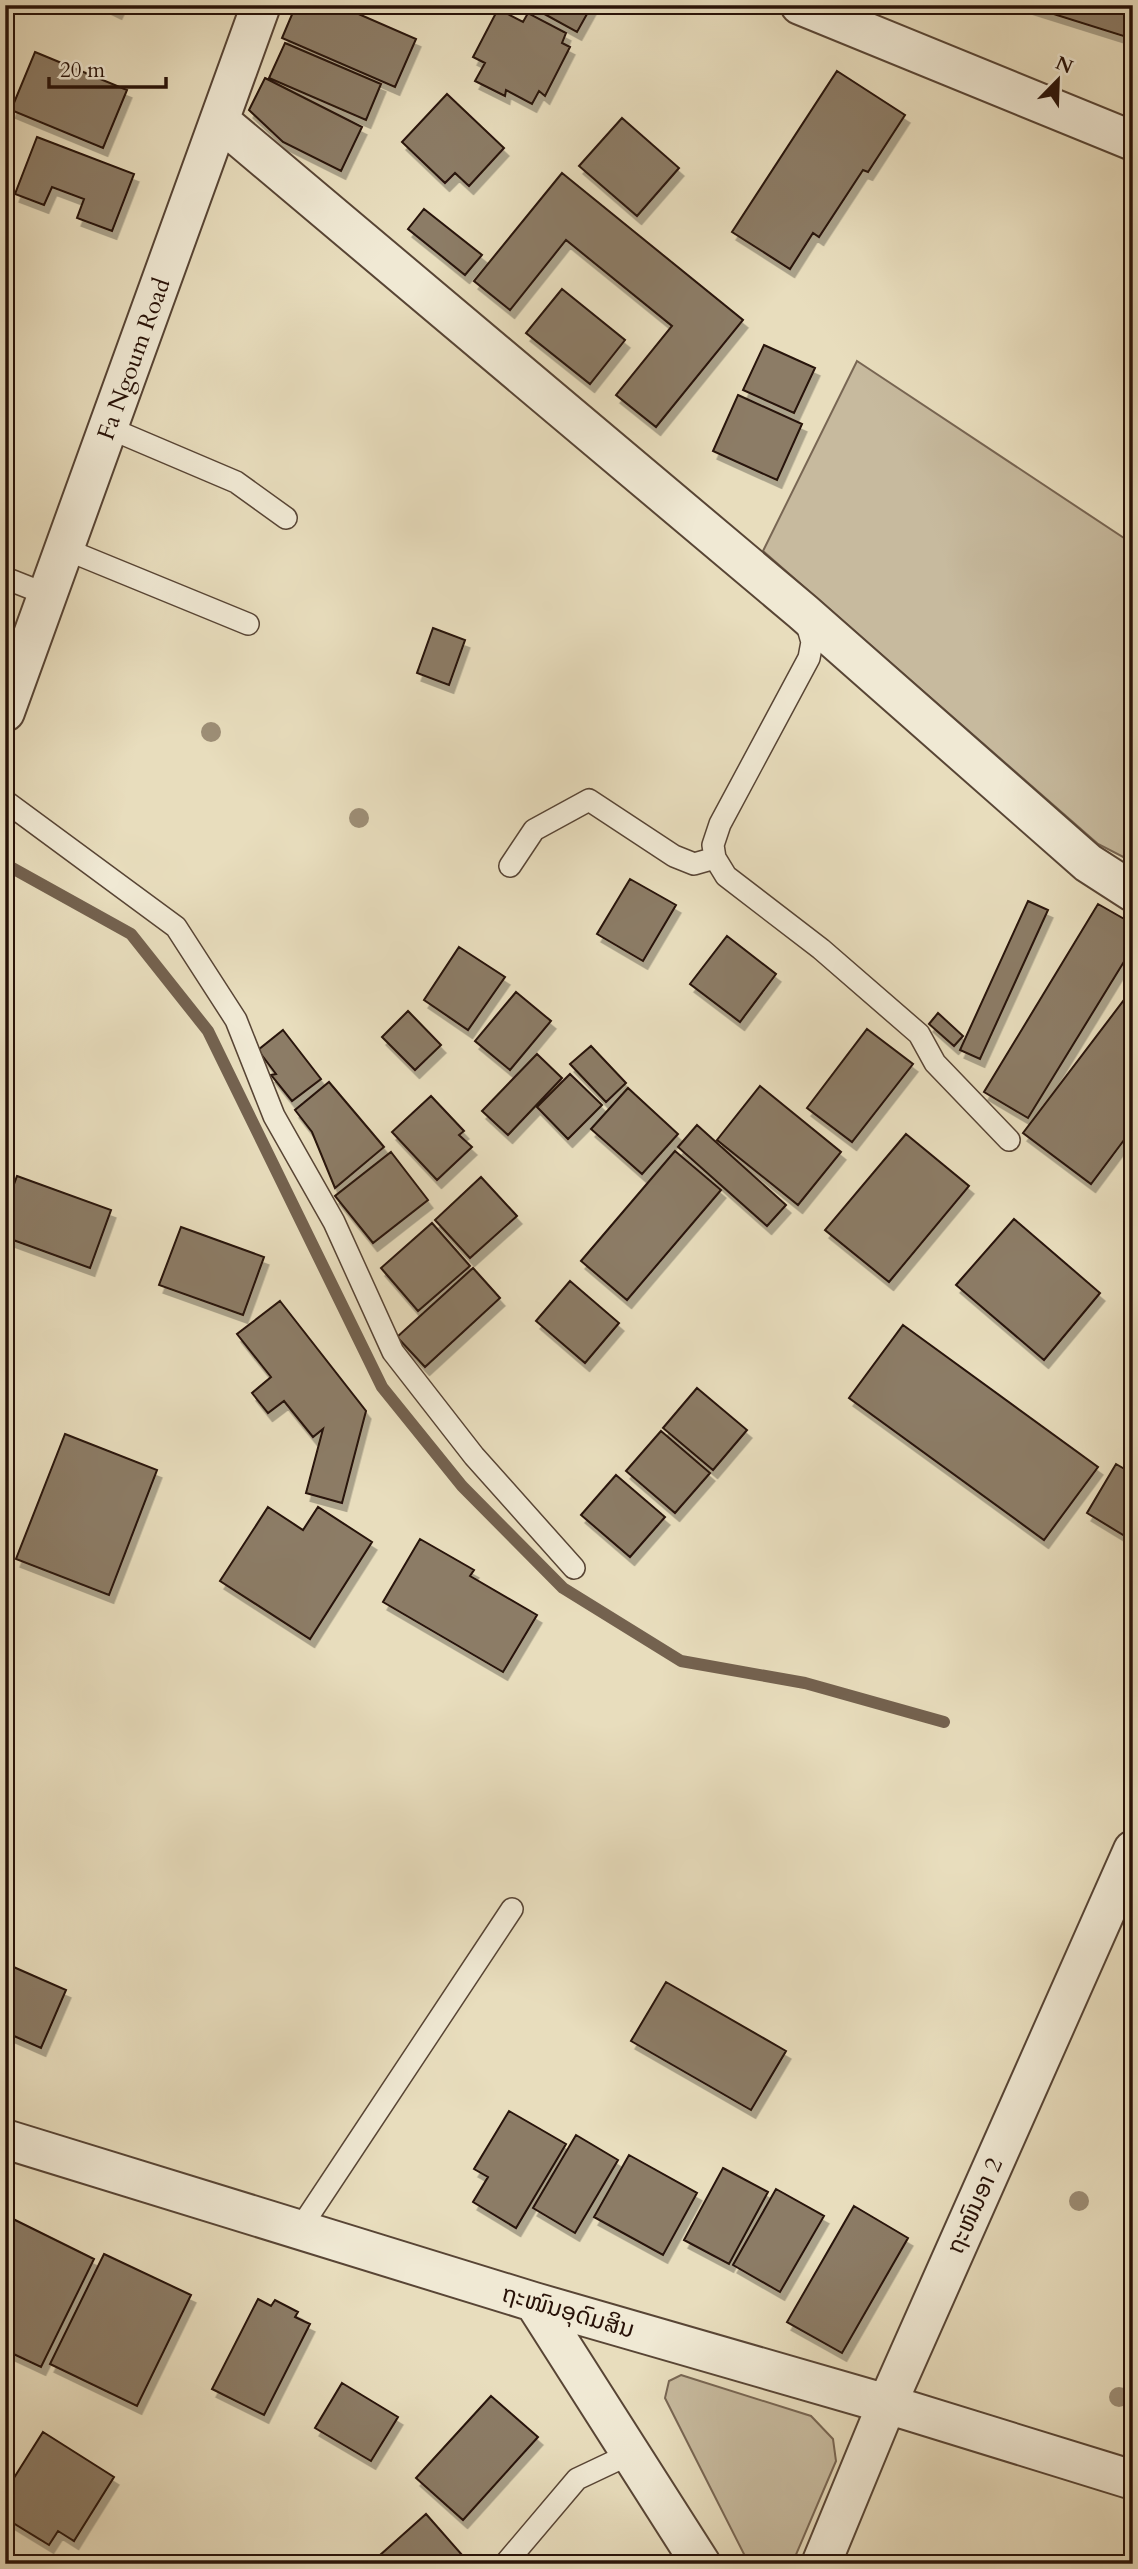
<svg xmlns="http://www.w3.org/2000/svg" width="1138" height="2569" font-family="Cardo,'Noto Sans Lao',serif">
<defs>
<filter id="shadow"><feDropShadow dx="4.5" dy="8" stdDeviation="0" flood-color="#0004"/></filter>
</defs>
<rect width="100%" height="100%" fill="#e8ddbd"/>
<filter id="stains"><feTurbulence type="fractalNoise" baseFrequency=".00286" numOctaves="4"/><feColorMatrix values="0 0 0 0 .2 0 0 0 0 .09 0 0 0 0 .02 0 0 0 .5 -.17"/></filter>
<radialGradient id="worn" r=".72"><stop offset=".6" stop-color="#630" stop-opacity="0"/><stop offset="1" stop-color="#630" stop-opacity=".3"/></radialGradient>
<path fill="#c7ba9e" stroke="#786653" stroke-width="2" d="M857,361L1133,544V862L1098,844L763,551Z
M681,2375L811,2416L833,2439L836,2461L792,2564H749L665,2398L669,2381Z"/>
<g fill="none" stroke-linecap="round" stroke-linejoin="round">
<path stroke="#74624f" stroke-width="12" d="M5,864L131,934L208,1031L382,1387L462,1486L563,1588L681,1661L805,1683L944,1722"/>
</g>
<path fill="#8c7c66" stroke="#281208" stroke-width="2" filter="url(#shadow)" d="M105,5H120L117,11Z
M296,5H338L416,39L395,87L282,38Z
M528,5H592L577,32Z
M1025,5H1133V39Z
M498,9L523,22L528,13L566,33L562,43L570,47L545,96L539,91L532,104L506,90L505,96L475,81L485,63L473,57Z
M285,43L381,84L366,120L269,78Z
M35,52L127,90L103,148L11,110Z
M837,71L905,115L868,172L863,170L819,237L813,233L790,269L732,232Z
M265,78L362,127L341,171L283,142L249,110Z
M447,94L504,148L469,186L455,173L445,183L402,142Z
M622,118L679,168L637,216L579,166Z
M37,137L134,174L112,231L77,218L84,199L52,187L44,205L15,194Z
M562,173L743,320L656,427L616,395L672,326L566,240L510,310L474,281Z
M424,209L482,255L465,275L408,229Z
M562,289L625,340L590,384L526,333Z
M764,345L815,368L794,413L743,390Z
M738,395L802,424L777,480L713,451Z
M433,628L465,640L449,685L417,673Z
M630,879L676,905L643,961L597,934Z
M1028,901L1048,910L980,1059L960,1050Z
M1098,904L1133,924V947L1028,1118L984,1092Z
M727,936L776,974L740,1022L690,984Z
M459,947L505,977L468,1030L424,1000Z
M1133,988V1128L1091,1184L1023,1133Z
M516,992L551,1021L510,1070L475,1041Z
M408,1011L441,1045L415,1070L382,1037Z
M938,1013L963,1036L954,1046L929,1024Z
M867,1029L913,1064L852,1142L807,1108Z
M283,1030L321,1079L292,1101L271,1075L276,1074L258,1050Z
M591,1046L626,1083L606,1102L570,1064Z
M537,1054L562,1078L508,1135L482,1111Z
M570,1074L602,1105L568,1139L537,1107Z
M329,1082L384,1147L335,1188L312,1132L295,1110Z
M760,1086L841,1152L798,1205L717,1140Z
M628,1088L678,1134L642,1174L591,1129Z
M431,1096L464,1131L459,1135L472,1147L437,1180L392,1132Z
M697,1125L786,1205L767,1226L678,1147Z
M906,1134L969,1186L889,1282L825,1230Z
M675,1151L721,1190L627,1300L581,1261Z
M391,1152L428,1200L373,1243L335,1196Z
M17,1176L111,1210L90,1268L5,1237V1209Z
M481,1177L517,1216L470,1258L435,1220Z
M1014,1219L1100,1293L1044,1360L956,1285Z
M432,1223L470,1266L418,1311L381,1268Z
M181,1227L264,1257L243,1315L159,1285Z
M473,1268L500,1298L425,1367L397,1337Z
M570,1281L619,1323L585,1363L536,1321Z
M280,1301L366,1411L342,1503L306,1493L323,1429L313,1437L284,1401L268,1413L252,1393L271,1377L237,1334Z
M903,1325L1098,1467L1044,1540L849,1398Z
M697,1388L747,1430L713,1470L663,1428Z
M661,1431L710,1473L675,1513L626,1471Z
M65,1434L157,1470L109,1595L16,1559Z
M1116,1464L1133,1474V1541L1087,1513Z
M616,1475L665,1517L630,1557L581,1515Z
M268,1507L303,1530L318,1507L372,1542L310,1639L220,1581Z
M420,1539L474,1570L470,1576L537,1615L503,1672L383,1602Z
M9,1965L66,1990L41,2048L5,2032V1974Z
M666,1982L786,2051L751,2110L631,2041Z
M509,2111L566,2144L516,2228L473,2202L488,2177L474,2169Z
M576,2135L618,2160L575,2233L533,2208Z
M629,2155L697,2193L663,2255L594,2217Z
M723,2168L768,2192L729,2264L684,2240Z
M776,2189L824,2216L780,2292L733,2265Z
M854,2206L908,2238L842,2353L787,2322Z
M5,2215L94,2259L41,2367L5,2350Z
M104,2254L191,2295L137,2406L50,2364Z
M258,2299L271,2306L275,2300L298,2312L295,2317L310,2324L264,2415L212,2389Z
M342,2383L398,2417L371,2461L315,2428Z
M491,2396L538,2437L463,2520L416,2478Z
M43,2432L114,2477L74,2541L58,2531L49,2545L5,2518V2492Z
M426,2514L470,2564H385L379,2556Z"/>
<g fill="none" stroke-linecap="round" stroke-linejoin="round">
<g stroke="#584535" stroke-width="24">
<path id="lane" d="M109,428L236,482L286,518
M65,549L248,624
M5,578L48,595
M806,621L812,642L809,658L720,824L713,845L715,858L726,876L821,949L919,1034L935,1063L1009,1140
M5,801L176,927L236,1020L274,1116L334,1222L393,1352L474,1456L574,1568
M510,866L534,830L589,800L674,856L694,864L715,858
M299,2230L512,1909
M505,2564L577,2479L632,2453"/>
</g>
<g stroke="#584535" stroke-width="42">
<path id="street" d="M800,5L1133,141
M220,121L803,612L1088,863L1133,892
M5,712L261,5
M5,2139L534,2302L887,2404L1133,2480
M534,2302L701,2564
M821,2564L887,2404L1133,1850"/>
</g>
<use href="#lane" stroke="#f0e9d4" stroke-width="21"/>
<use href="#street" stroke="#f0e9d4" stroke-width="38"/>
</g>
<g fill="#9d8e76">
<circle cx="211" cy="732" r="10"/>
<circle cx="359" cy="818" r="10"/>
<circle cx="1079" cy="2201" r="10"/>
<circle cx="1119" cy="2397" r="10"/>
</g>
<g text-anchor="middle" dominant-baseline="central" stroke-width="5" stroke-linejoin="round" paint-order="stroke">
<g font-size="24" fill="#281208" stroke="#f0e9d4">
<text transform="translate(134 359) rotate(-70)">Fa Ngoum Road</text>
<text transform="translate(975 2206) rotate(-66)">ຖະໜົນອາ 2</text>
<text transform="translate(568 2312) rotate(16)">ຖະໜົນອຸດົມສິນ</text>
</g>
</g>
<rect width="1138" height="2569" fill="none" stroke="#e8ddbd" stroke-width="28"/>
<rect x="7" y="7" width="1124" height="2555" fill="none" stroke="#281208" stroke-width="3.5"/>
<rect x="14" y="14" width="1110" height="2541" fill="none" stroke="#281208" stroke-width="2"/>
<g transform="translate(1058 80) rotate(23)" stroke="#f0e9d4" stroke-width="5" paint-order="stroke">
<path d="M0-5L12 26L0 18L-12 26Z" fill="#281208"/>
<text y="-10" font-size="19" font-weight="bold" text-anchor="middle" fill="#281208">N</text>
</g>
<path d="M49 77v10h117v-10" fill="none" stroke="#281208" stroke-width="3.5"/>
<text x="60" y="77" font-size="21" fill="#281208" stroke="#f0e9d4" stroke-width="5" paint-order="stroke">20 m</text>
<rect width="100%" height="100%" filter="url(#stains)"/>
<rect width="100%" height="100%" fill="url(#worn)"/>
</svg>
